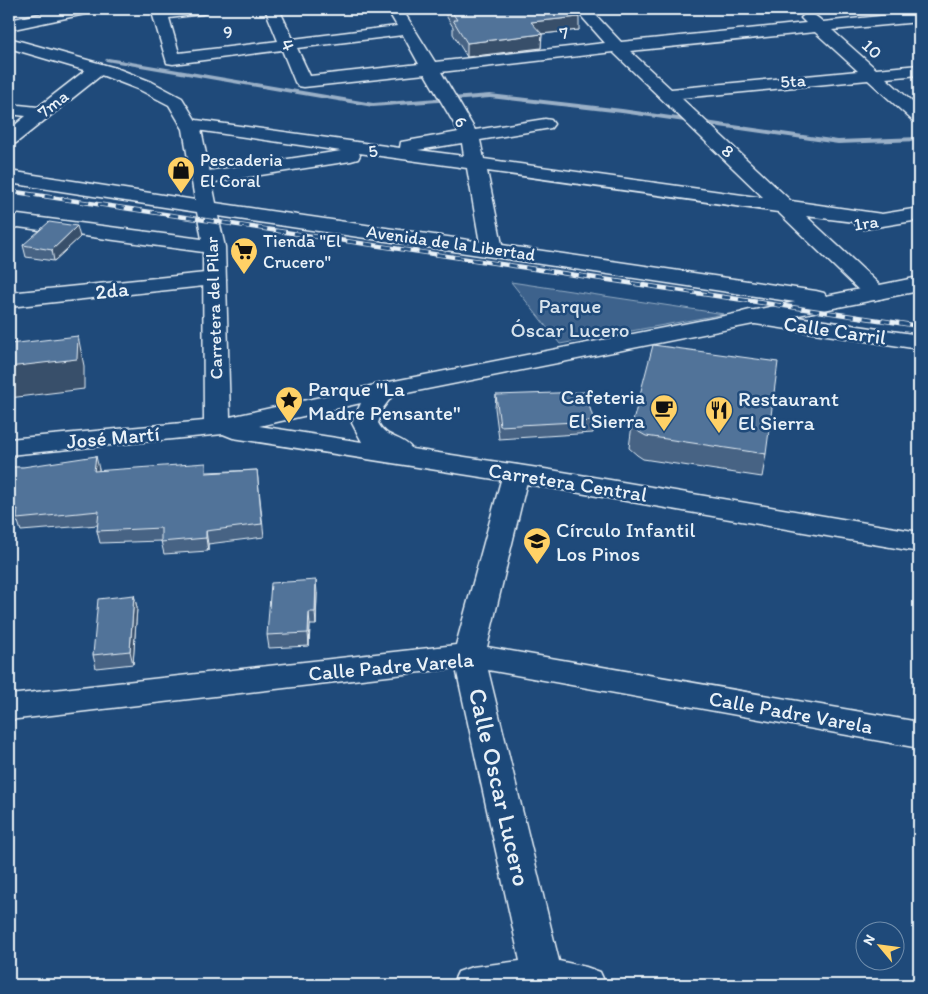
<svg xmlns="http://www.w3.org/2000/svg" width="928" height="994" font-family="Itim,sans-serif">
<rect width="100%" height="100%" fill="#1f4a7a"/>
<filter id="ink" filterUnits="userSpaceOnUse"><feTurbulence type="fractalNoise" baseFrequency=".02" numOctaves="2"/><feDisplacementMap in="SourceGraphic" scale="10" xChannelSelector="R" yChannelSelector="G"/><feConvolveMatrix kernelMatrix="1 2 1 2 8 2 1 2 1" color-interpolation-filters="sRGB"/></filter>
<g filter="url(#ink)">
<path fill="#3c628c" stroke="#92aac2" d="M511,282L724,314L560,344Z"/>
<g fill="none" stroke-linecap="round" stroke-linejoin="round">
<path fill="#9ab0c7" fill-rule="evenodd" d="M108,58L373,103L490,94L622,109L838,140L919,137V141L838,144L622,113L490,98L373,107L106,61L105,60Z"/>
<g stroke="#e8f1f8" stroke-width="3">
<path id="minor" d="M64,9H93L90,12L85,14L9,30V20Z
M151,9H210L207,12L202,14L169,18L179,53L278,41L265,9H279L293,39L397,26L387,9H402L435,62L605,43L575,9H590L621,42L806,23L801,18L804,15C812,12 816,16 823,22L919,12V22L832,30L876,69L919,65V75L886,78L919,108V122L913,121L868,80L681,98L791,201L882,214L919,208V220L864,229L857,227L854,222L806,216L883,288L886,293L883,298L875,300L867,298L778,212L487,171L503,249L500,254L492,255L484,254L481,249L467,168L359,153L360,155L358,159L351,161L202,184L195,182L192,178L195,174L202,172L341,151L183,128L180,124L183,120L189,119L400,148L401,142L459,132L425,74L304,87L298,86L295,82L282,50L173,64L167,63ZM815,32L858,71L671,89L630,51ZM403,35L419,64L310,76L297,48ZM613,52L764,198L484,159L480,140L545,129L551,128L554,124L551,120L545,119L475,130L441,72ZM462,143L464,156L418,150Z
M98,64L104,65L106,69L104,73L16,143L9,145V130L26,116L9,114V104L38,107L92,65Z
M215,272L223,274L226,279L223,284L9,307V293Z
M750,310L919,335V349L742,322L738,317L742,312Z
M516,465L526,467L529,473L487,647L919,722V748L488,670L559,961L586,967L600,972L606,985H452L458,972L472,967L520,961L456,668L9,720V695L456,645L503,473L506,467Z"/>
</g>
<g stroke="#e8f1f8" stroke-width="3">
<path id="major" d="M9,38L116,68L152,82L182,98L201,129L216,203L816,291L824,293L826,296L919,277V291L392,396L383,408L378,423C386,439 403,436 412,449L551,470L919,532V552L551,488L233,438L223,434L9,455V439L204,421L203,252L18,227L9,229V217L18,215L202,239L197,212L9,183V171L195,200L183,129L169,105L140,90L104,76L9,48ZM218,216L795,302L384,383L230,417L225,247ZM361,403L352,423L362,442L259,426Z"/>
</g>
<use href="#minor" fill="#1f4a7a" fill-rule="evenodd"/>
<use href="#major" fill="#1f4a7a" fill-rule="evenodd"/>
<g stroke="#e8f1f8" stroke-width="4.5">
<path id="rail" d="M9,191L919,326"/>
</g>
<use href="#rail" stroke="#1f4a7a" stroke-width="3" stroke-dasharray="9" stroke-linecap="butt"/>
</g>
<path fill="#466384" stroke="#e8f1f8" d="M442,9H573L579,30L542,34L541,48L467,57L453,34V27Z
M80,237L54,261L26,257L23,245Z
M496,395L594,421L593,433L499,439L495,408Z
M632,425L766,454L762,477L643,459L637,455L629,448Z
M9,467L99,469V471L207,472L257,470L264,537L208,544V551L164,554L161,541L100,543L97,531L98,525L21,531L18,522L9,523Z
M317,593L316,625H310L309,646L269,648L267,635Z
M134,595L137,608L133,664L96,668L93,655Z"/>
<path fill="#39506b" stroke="#e8f1f8" d="M579,17V30L531,35V22Z
M542,34L541,48L467,57V43Z
M77,226L80,237L54,261L52,250Z
M78,336L84,366V389L9,398V367Z
M96,456L99,469L97,484L94,471Z
M206,531L208,544V551L206,538Z
M316,580L317,593L316,625L315,612Z
M134,595L137,608L133,664L130,651Z
M309,612L310,625L309,646L308,633Z"/>
<path fill="#517399" stroke="#e8f1f8" d="M450,9H573L579,17L531,22L542,34L467,43L453,20H457Z
M49,222L77,226L52,250L23,245Z
M78,336L77,359L9,367V344Z
M653,345L778,362L766,454L646,436L639,432L632,425Z
M585,392L594,421L500,426L496,395Z
M96,456L94,471L206,463V473L257,470L262,524L206,531V538L161,542V528L97,531L99,511L17,519L18,509L9,510V467H23Z
M316,580L315,612H309L308,633L267,635L271,583Z
M134,595L130,651L93,655L98,599Z"/>
</g>
<defs>
<g id="shop-pin" transform="scale(1.4375)"><path d="M0 17L-7.5 6A9.5 9.5 0 1 1 7.5 6Z" fill="#ffd166" stroke="#1f4a7a"/><path d="M-5-2.5h2.3a2.7 3.5 0 0 1 5.4 0H5L5.5 6h-11ZM-1.5-2.5h3a1.5 2.3 0 0 0-3 0Z" fill="#111"/></g>
<g id="supermarket-pin" transform="scale(1.4375)"><path d="M0 17L-7.5 6A9.5 9.5 0 1 1 7.5 6Z" fill="#ffd166" stroke="#1f4a7a"/><path d="M-6-5.5h2.5l.6 2H6L4.5 2H-2.5L-4.4-4H-6ZM-1.5 3.2a1.3 1.3 0 1 0 .1 0ZM3 3.2a1.3 1.3 0 1 0 .1 0Z" fill="#111"/></g>
<g id="sight-pin" transform="scale(1.4375)"><path d="M0 17L-7.5 6A9.5 9.5 0 1 1 7.5 6Z" fill="#ffd166" stroke="#1f4a7a"/><path d="M0-6L1.8-2.2L6-1.7L2.9 1.2L3.7 5.4L0 3.3L-3.7 5.4L-2.9 1.2L-6-1.7L-1.8-2.2Z" fill="#111"/></g>
<g id="cafe-pin" transform="scale(1.4375)"><path d="M0 17L-7.5 6A9.5 9.5 0 1 1 7.5 6Z" fill="#ffd166" stroke="#1f4a7a"/><path d="M-5.5-4.5H6V0H3Q3 3.5 0 3.5H-2.5Q-5.5 3.5-5.5 0ZM3-3.2v2h1.7v-2ZM-6 4.5H4V6H-6Z" fill="#111"/></g>
<g id="restaurant-pin" transform="scale(1.4375)"><path d="M0 17L-7.5 6A9.5 9.5 0 1 1 7.5 6Z" fill="#ffd166" stroke="#1f4a7a"/><path d="M-5-6h1v4h1v-4h1v4h1v-4h1v5L-1.5 .5V6h-2V.5L-5-1ZM5-6V6H3V1.5H1.5Q1.5-4 5-6Z" fill="#111"/></g>
<g id="school-pin" transform="scale(1.4375)"><path d="M0 17L-7.5 6A9.5 9.5 0 1 1 7.5 6Z" fill="#ffd166" stroke="#1f4a7a"/><path d="M0-5L7-2L0 1L-7-2ZM-4 1L0 2.5L4 1V4Q0 6-4 4Z" fill="#111"/></g>
</defs>
<g fill-rule="evenodd">
<use href="#shop-pin" x="181" y="170"/>
<use href="#supermarket-pin" x="244" y="251"/>
<use href="#sight-pin" x="289" y="400"/>
<use href="#cafe-pin" x="664" y="408"/>
<use href="#restaurant-pin" x="719" y="410"/>
<use href="#school-pin" x="537" y="541"/>
</g>
<g text-anchor="middle" dominant-baseline="central" stroke-width="5" stroke-linejoin="round" paint-order="stroke">
<g font-size="18" fill="#e8f1f8" stroke="#1f4a7a">
<text transform="translate(228 32) rotate(-7)">9</text>
<text transform="translate(564 33) rotate(-7)">7</text>
<text transform="translate(288 45) rotate(67)">4</text>
<text transform="translate(872 49) rotate(43)">10</text>
<text transform="translate(793 81) rotate(-5)">5ta</text>
<text transform="translate(53 104) rotate(-38)">7ma</text>
<text transform="translate(461 122) rotate(60)">6</text>
<text transform="translate(373 151) rotate(-9)">5</text>
<text transform="translate(728 151) rotate(44)">8</text>
<text transform="translate(866 223) rotate(-9)">1ra</text>
<text transform="translate(451 243) rotate(8)">Avenida de la Libertad</text>
<text transform="translate(214 308) rotate(-92)">Carretera del Pilar</text>
</g>
<g font-size="18" fill="#e8f1f8" stroke="#1f4a7a" text-anchor="start">
<text x="200" y="160">Pescaderia<tspan x="200" dy="21">El Coral</tspan></text>
<text x="263" y="241">Tienda "El<tspan x="263" dy="21">Crucero"</tspan></text>
</g>
<g font-size="21" fill="#e8f1f8" stroke="#1f4a7a">
<text transform="translate(112 290) rotate(-6)">2da</text>
<text transform="translate(835 330) rotate(8)">Calle Carril</text>
<text transform="translate(113 437) rotate(-5)">José Martí</text>
<text transform="translate(568 482) rotate(9)">Carretera Central</text>
<text transform="translate(391 666) rotate(-5)">Calle Padre Varela</text>
<text transform="translate(791 712) rotate(10)">Calle Padre Varela</text>
</g>
<g font-size="21" fill="#d7e3ed" stroke="#1f4a7a">
<text x="570" y="305">Parque<tspan x="570" dy="24">Óscar Lucero</tspan></text>
</g>
<g font-size="21" fill="#e8f1f8" stroke="#1f4a7a" text-anchor="start">
<text x="308" y="388">Parque "La<tspan x="308" dy="24">Madre Pensante"</tspan></text>
<text x="645" y="396" text-anchor="end">Cafeteria<tspan x="645" dy="24">El Sierra</tspan></text>
<text x="738" y="398">Restaurant<tspan x="738" dy="24">El Sierra</tspan></text>
<text x="556" y="529">Círculo Infantil<tspan x="556" dy="24">Los Pinos</tspan></text>
</g>
<g font-size="25" fill="#e8f1f8" stroke="#1f4a7a">
<text transform="translate(500 787) rotate(77)">Calle Oscar Lucero</text>
</g>
</g>
<rect width="928" height="994" fill="none" stroke="#1f4a7a" stroke-width="30"/>
<rect x="15" y="15" width="898" height="964" fill="none" stroke="#e8f1f8" stroke-width="2" filter="url(#ink)"/>
<g transform="translate(880 946) rotate(299)"><circle r="24" fill="#1f4a7a" stroke="#6f8dac"/>
<path d="M0-4L9 19L0 12L-9 19Z" fill="#ffd166"/>
<text y="-8" font-size="14" font-weight="bold" text-anchor="middle" fill="#e8f1f8">N</text>
</g>
</svg>
